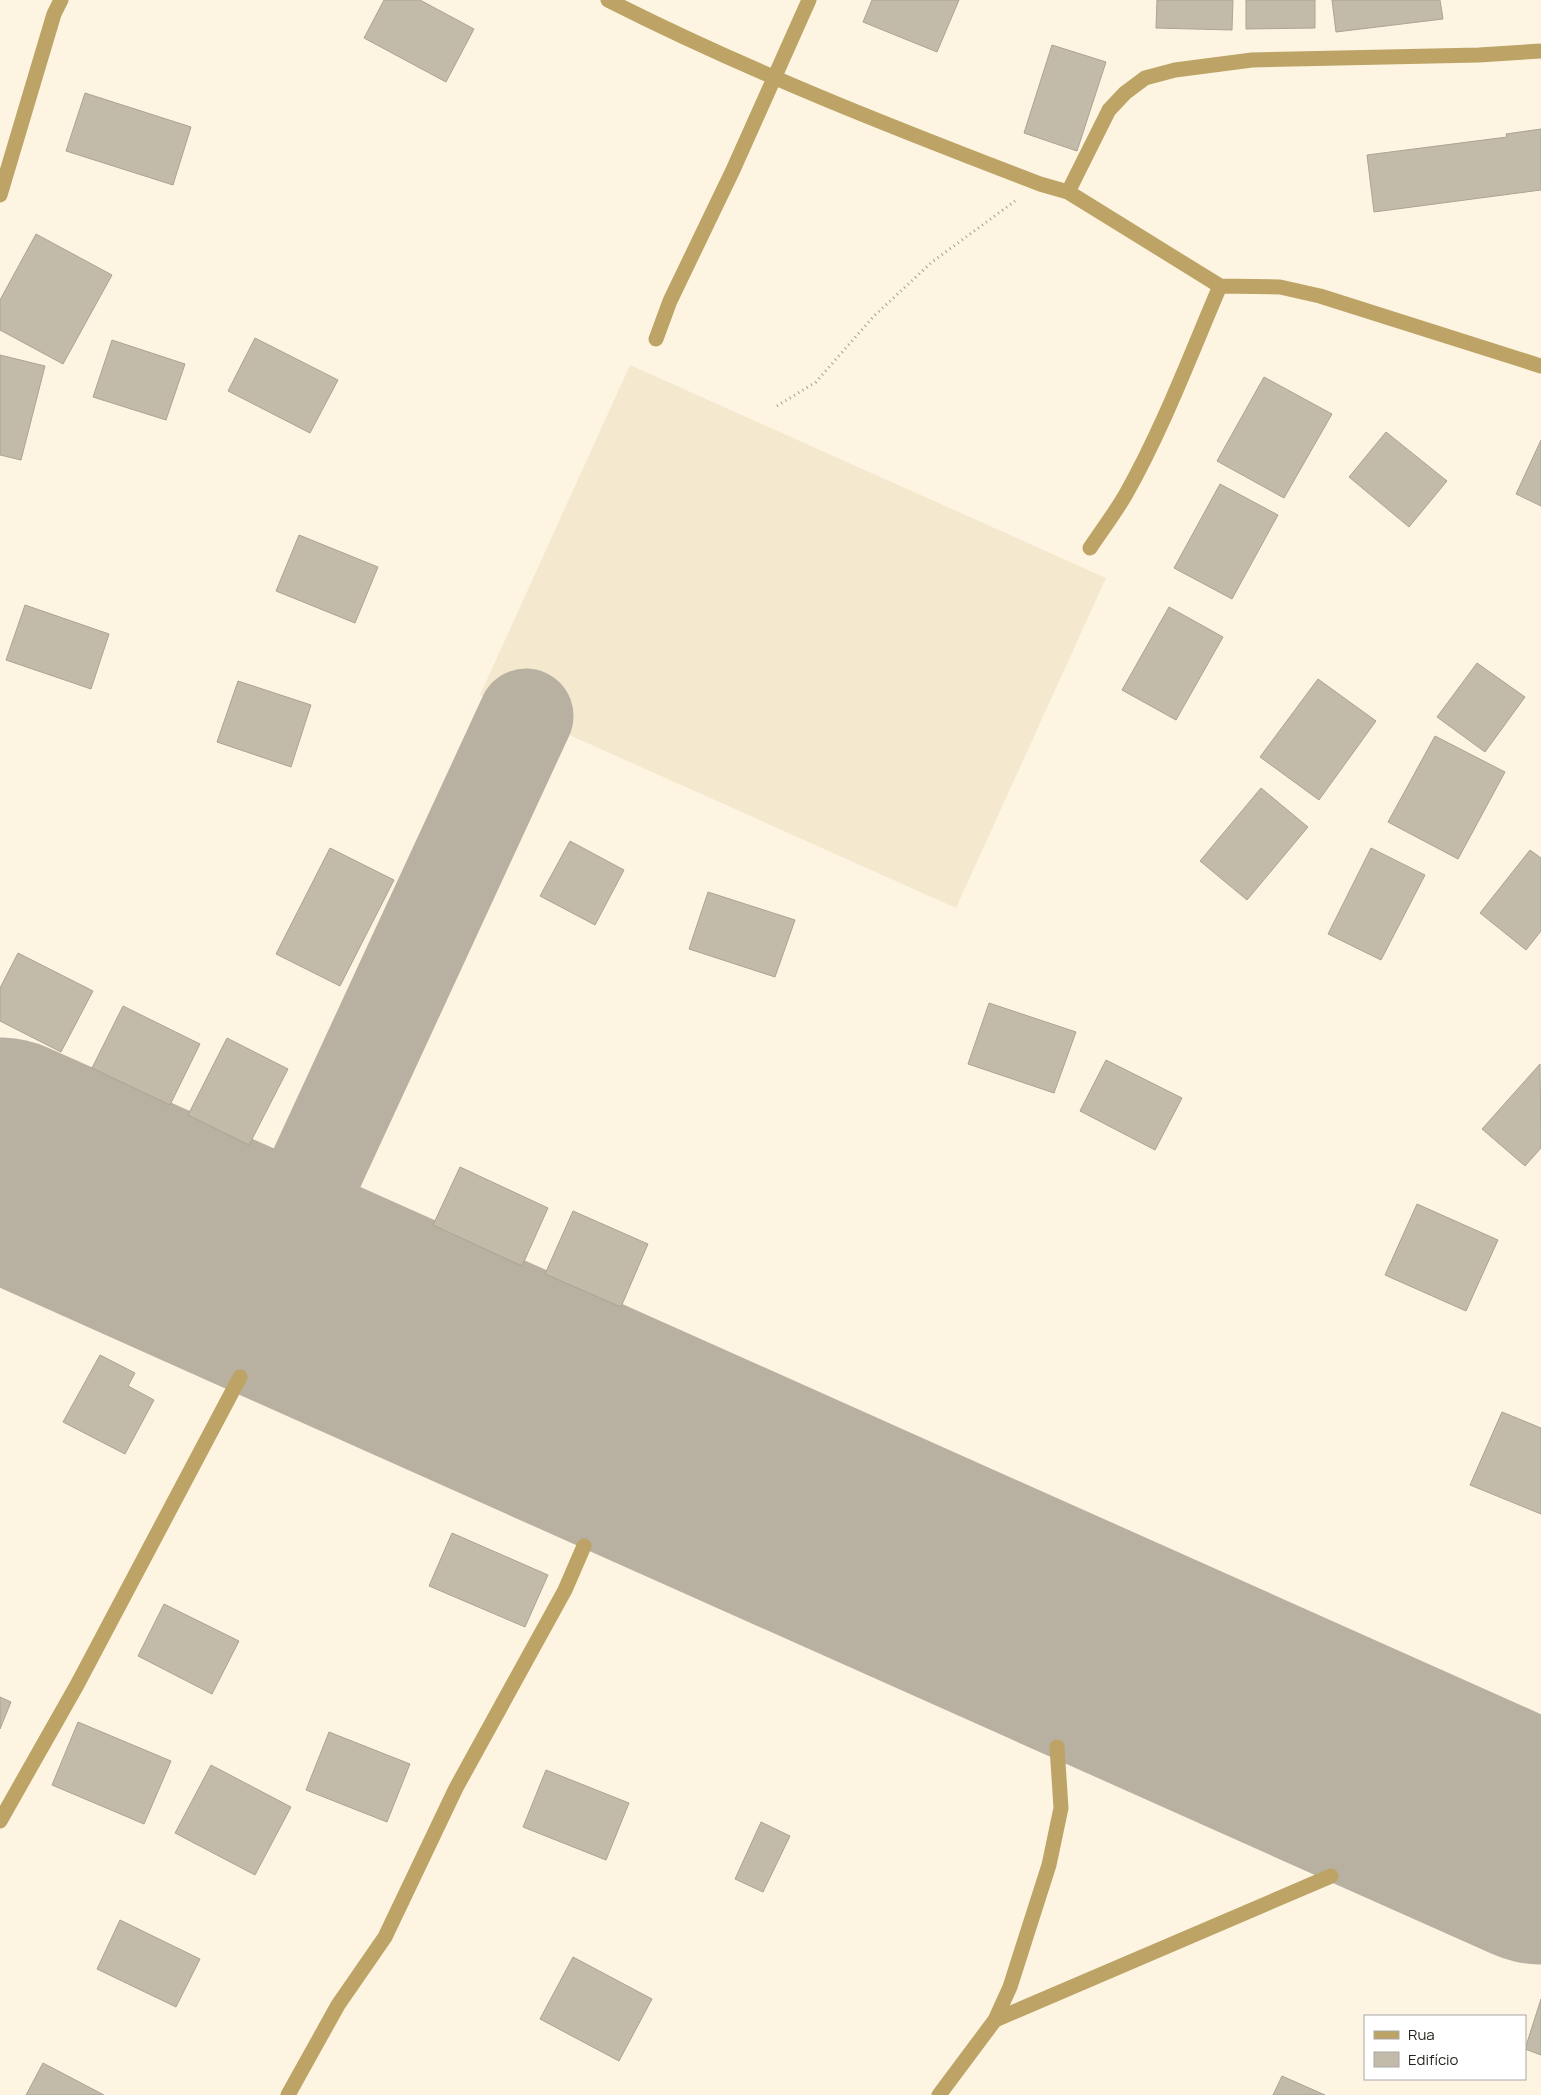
<svg xmlns="http://www.w3.org/2000/svg" width="1541" height="2095" font-family="Manrope,sans-serif">
<rect width="100%" height="100%" fill="#fdf5e2"/>
<path fill="#f4e9cf" d="M630,365L1106,578L956,908L480,695Z"/>
<g fill="none" stroke-linecap="round" stroke-linejoin="round">
<path stroke="#b8b1a2" stroke-width="95" d="M267,1276L526,716"/>
<path stroke="#b8b1a2" stroke-width="239" d="M0,1157L1541,1845"/>
</g>
<path fill="#c3bba9" stroke="#aba492" d="M384,0H420L474,29L446,82L364,38Z
M872,0H959L937,52L863,22Z
M1157,0H1233L1232,30L1156,28Z
M1246,0H1315V28L1246,29Z
M1332,0H1440L1443,19L1336,32Z
M1052,45L1106,62L1077,151L1024,133Z
M85,93L191,127L173,185L66,151Z
M1541,129V190L1374,212L1367,155L1507,137L1506,134Z
M36,234L112,275L63,364L0,330V300Z
M255,338L338,380L310,433L228,391Z
M112,340L185,364L166,420L93,397Z
M0,355L45,366L21,460L0,455Z
M1264,377L1332,414L1284,498L1217,461Z
M1386,432L1447,481L1409,527L1349,477Z
M1541,440V506L1516,494Z
M1220,484L1278,515L1232,599L1174,568Z
M299,535L378,567L355,623L276,591Z
M25,605L109,634L91,689L6,660Z
M1169,607L1223,637L1176,720L1122,690Z
M1477,663L1525,697L1485,752L1437,717Z
M1318,679L1376,721L1319,800L1260,757Z
M238,681L311,705L291,767L217,742Z
M1435,736L1505,772L1458,859L1388,822Z
M1261,788L1308,827L1247,900L1200,861Z
M570,841L624,870L595,925L540,896Z
M330,848L394,880L340,986L276,954Z
M1371,848L1425,875L1381,960L1328,934Z
M1530,850L1541,858V931L1526,950L1480,913Z
M708,892L795,920L775,977L689,949Z
M18,953L93,991L61,1052L0,1021V988Z
M989,1003L1076,1032L1054,1093L968,1064Z
M123,1006L200,1044L170,1105L92,1068Z
M227,1038L288,1069L249,1145L188,1115Z
M1106,1060L1182,1098L1155,1150L1080,1111Z
M1540,1064L1541,1148L1525,1166L1482,1129Z
M460,1167L548,1208L522,1266L433,1225Z
M1417,1204L1498,1240L1466,1311L1385,1275Z
M573,1211L648,1244L621,1307L545,1274Z
M100,1355L135,1373L128,1386L154,1400L125,1454L63,1422Z
M1502,1412L1541,1428V1514L1470,1485Z
M452,1533L548,1575L525,1627L429,1586Z
M164,1604L239,1641L212,1694L138,1656Z
M0,1697L11,1702L0,1729Z
M78,1722L171,1761L144,1824L52,1785Z
M329,1732L410,1764L387,1822L306,1790Z
M211,1765L291,1807L255,1875L175,1833Z
M546,1770L629,1803L606,1860L523,1827Z
M761,1822L790,1836L763,1892L735,1879Z
M120,1920L200,1959L176,2007L97,1969Z
M573,1957L652,1999L619,2061L540,2019Z
M1541,1999V2055L1525,2049Z
M43,2063L104,2095H26Z
M1282,2076L1325,2095H1273Z"/>
<g fill="none" stroke-linecap="round" stroke-linejoin="round">
<path stroke="#a49e90" stroke-width="3" stroke-dasharray="1 4" stroke-linecap="butt" d="M777,406L816,382L874,316L932,262L1015,201"/>
<path stroke="#bda466" stroke-width="15" d="M608,0C748,71 894,128 1040,184L1068,192L1220,286L1280,287L1320,296L1541,366
M1068,192L1109,110L1125,93L1145,78L1175,70L1252,60L1479,55L1541,51
M0,195L54,14L61,0
M656,339L670,301L733,170L809,0
M1090,548C1102,530 1115,513 1126,494C1163,428 1190,356 1220,286
M0,1821L77,1685L240,1377
M995,2020L1331,1876
M288,2095L338,2005L385,1937L456,1788L565,1590L584,1546
M939,2095L995,2020L1010,1987L1049,1865L1061,1808L1057,1747"/>
</g>
<rect x="1364" y="2015" width="162" height="65" fill="#ffffff" stroke="#a8a7a4"/>
<rect x="1374" y="2031" width="25" height="8" fill="#bda466" stroke="#a8a7a4"/>
<text x="1408" y="2040" font-size="15" fill="#26231c">Rua</text>
<rect x="1374" y="2052" width="25" height="15" fill="#c3bba9" stroke="#a8a7a4"/>
<text x="1408" y="2065" font-size="15" fill="#26231c">Edifício</text>
</svg>
